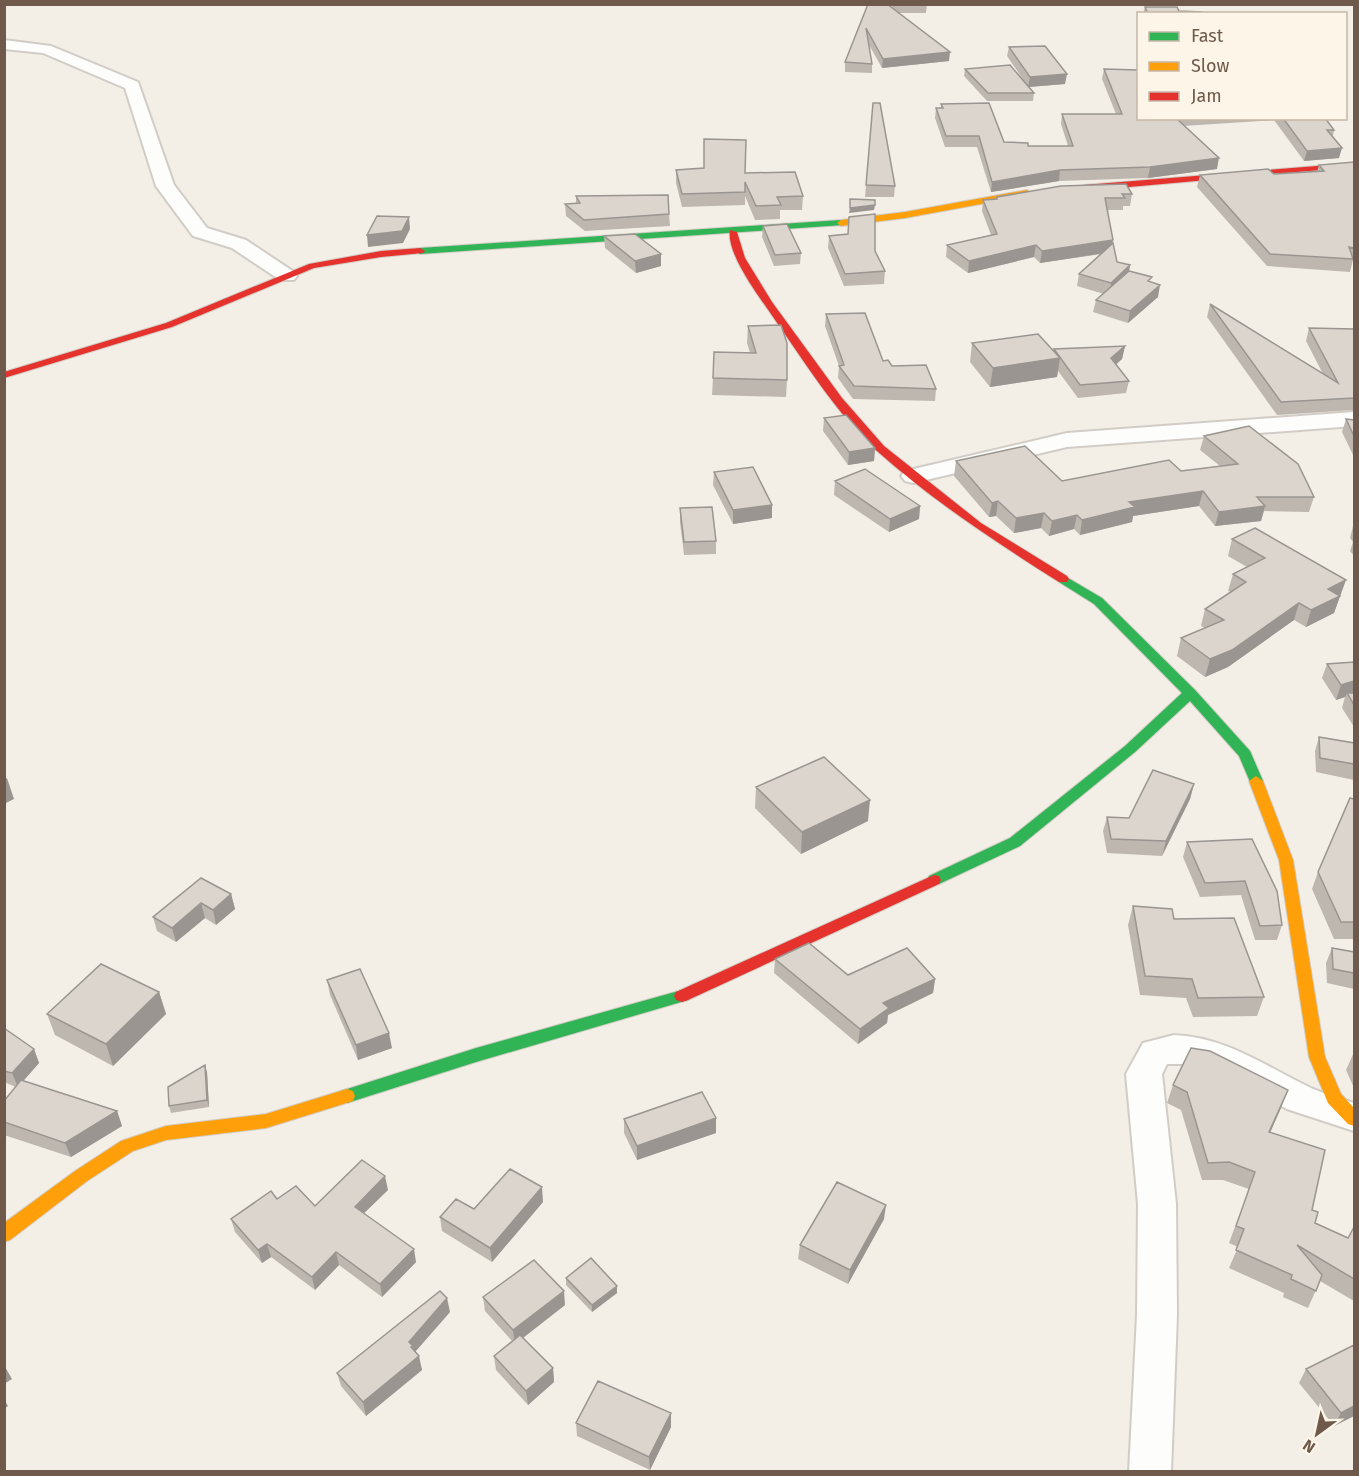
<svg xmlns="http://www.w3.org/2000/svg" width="1359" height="1476" font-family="'Fira Sans',sans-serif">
<rect width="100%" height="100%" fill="#f3efe7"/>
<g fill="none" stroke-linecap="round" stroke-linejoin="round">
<g stroke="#d2ccc6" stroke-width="4">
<path id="street" d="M4,40L51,46L138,82L174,185L207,228L246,240L294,272L297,276L294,280H280L232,248L193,236L156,186L125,88L43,53L4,49Z
M1354,412V426L1067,447L913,483L905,481L901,476L905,471L1067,433Z
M1174,1035C1226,1037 1265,1066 1311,1088C1325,1094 1340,1098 1354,1103V1131L1287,1109L1205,1067L1193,1064H1167L1162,1074L1176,1204L1177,1315L1171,1472H1129L1137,1315L1138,1204L1126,1074L1143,1043Z"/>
</g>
<g stroke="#d2ccc4" stroke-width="2">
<path id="fast" d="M841,220L844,221V225L420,254L415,251L420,248Z
M1063,575L1102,598L1195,690L1250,751L1263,781L1261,784H1251L1239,756L1190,701L1135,752L1020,846L939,884H929L927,880L929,876L1010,838L1125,746L1182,693L1094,604L1059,582L1057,579Z
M682,990L688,992L690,996L688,1000L476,1062L347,1103L341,1101L339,1096L341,1091L476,1048Z"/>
</g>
<g stroke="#d2ccc4" stroke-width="2">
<path id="slow" d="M1027,190L1031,193L1030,195L905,218L841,226L837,223L841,220L905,212Z
M1256,776L1263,781L1293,860L1325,1057L1341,1094L1354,1108V1126L1348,1124L1328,1103L1309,1057L1279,860L1249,781Z
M347,1089L353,1091L355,1096L353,1101L266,1128L166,1140L133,1151L87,1181L10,1240L4,1242V1223L75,1171L121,1141L166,1126L266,1114Z"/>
</g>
<g stroke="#d2ccc4" stroke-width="2">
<path id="jam" d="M1354,163V167L1084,191L1080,188L1084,185Z
M730,230L737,232L745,258L772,302L842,398L884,446L981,523L1067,576L1069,579L1067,582H1059C996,542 933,501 877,451C838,416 802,358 771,314C758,295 726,253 730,230Z
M420,248L425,251L423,253L381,257L314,268L172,327L4,378V372L166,323L309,264L381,251Z
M934,875L939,876L941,880L939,884L688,1000L682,1002L676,1000L674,996L676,992Z"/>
</g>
<use href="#street" fill="#fdfdfb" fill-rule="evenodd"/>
<use href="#fast" fill="#30b455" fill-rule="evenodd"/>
<use href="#slow" fill="#ff9f0a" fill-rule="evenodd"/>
<use href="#jam" fill="#e5322d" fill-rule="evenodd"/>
</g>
<path fill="#bdb7b0" d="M868,4L892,8V4H927L926,13H898L949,61L882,68L868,43L872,64V73L845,72V62Z
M1145,7L1179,11L1203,14H1143Z
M1009,47L1065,84L1029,87L1034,93L1033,101H987L964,76L965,69L1027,85L1007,56Z
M1104,69L1138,118H1325L1334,130L1333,136L1339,158L1304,161L1274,120L1183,126L1217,169L1148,178L1059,181L991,192L977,147H945L935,118L936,108H941V104L1004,142L1028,146H1068L1061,124L1062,114H1116L1102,79Z
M873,103L895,186L894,197H865Z
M1354,162V261L1353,260L1350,272L1267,266L1197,187L1200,175L1317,172L1319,165Z
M676,170L745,173L803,196L802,210H780V219L755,220L745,196V205L682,207L676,183Z
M1132,194L1130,206H1123V210H1107L1112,244L1117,262L1130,265L1129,271L1151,282L1158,297L1128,323L1093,312L1096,300L1104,294L1077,286L1079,274L1102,254L1040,263L1034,257L968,273L946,257L947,245L991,235L982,211L983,200L996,199L997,197Z
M576,196L669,214L670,226L585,231L566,216L565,204L576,203Z
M763,226L801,253L800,264L774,266L762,237Z
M604,236L661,266L636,273L605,248Z
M829,236L875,251L885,271L884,284L844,286L828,248Z
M1210,304L1323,374L1306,341L1309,328L1354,329V410L1277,415L1207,317Z
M826,314L883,361L936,389L935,401L853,399L838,378L839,366L825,326Z
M748,326L787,380L786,397L712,395L713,378L750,353L747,343Z
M972,343L1053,351L1054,349L1125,346L1122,359L1116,364L1129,381L1126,393L1078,398L1058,371L1057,377L990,387L970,362Z
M824,418L875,448L874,461L848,465L823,431Z
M1346,419L1354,420V457L1342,432Z
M1204,436L1314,497L1309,512L1264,511L1261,521L1215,526L1199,506L1133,516L1132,522L1080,535L1074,529L1049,536L1041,528L1014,533L996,516L989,517L954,476L956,461L1062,481L1181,471L1220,466L1200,450Z
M714,472L772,518L733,524L713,485Z
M835,481L920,506L919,519L889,532L834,495Z
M680,508L716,541V554L684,555L680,522Z
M1353,526H1354V556L1350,551L1353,542L1350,538Z
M1232,539L1340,597L1339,598L1334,613L1306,627L1294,620L1228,667L1205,677L1177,656L1181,638L1205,628L1201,626L1205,609L1231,592L1228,591L1233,574L1247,567L1228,556Z
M1327,664L1354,705V727L1342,708L1345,697L1336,700L1322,678Z
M1319,737L1354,743V780L1316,772L1315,751Z
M1194,784L1190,799L1162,856L1107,853L1103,831L1107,817L1129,818Z
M756,787L868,821L801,854L755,808Z
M1354,799V939H1334L1312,889L1318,872Z
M1252,839L1282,925L1277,940H1255L1241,895L1200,897L1183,857L1187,842Z
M231,894L235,909L216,925L205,918L176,942L157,931L153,917Z
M1133,906L1174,919L1264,997L1257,1016L1193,1017L1186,998L1140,995L1128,925Z
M1332,948L1354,952V989L1327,983L1326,963Z
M775,959L848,975L935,979L933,993L888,1015L887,1023L858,1044L774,973Z
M327,980L392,1048L358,1060L330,995Z
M159,992L166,1014L113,1066L55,1035L47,1014Z
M4,1028L34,1049L39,1063L23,1081L117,1111L122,1126L71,1157L4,1135V1101L16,1087L4,1082Z
M1354,1052V1088L1346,1070Z
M207,1072L209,1107L171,1113L169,1106Z
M1173,1085L1288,1090L1270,1132L1312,1210L1315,1223L1348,1238L1354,1227V1301L1320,1281L1308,1308L1283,1297L1284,1293L1229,1268L1238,1247L1229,1243L1249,1189L1223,1180H1202L1181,1110L1167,1103Z
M716,1118V1133L637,1160L624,1133V1119Z
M388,1190L364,1213L416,1262L382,1297L339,1265L315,1290L271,1257L262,1263L235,1232L231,1219L277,1199L315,1206Z
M543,1202L492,1262L442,1231L440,1217L474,1209Z
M884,1219L848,1284L798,1259L800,1245Z
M566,1278L617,1286V1293L592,1312L566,1285Z
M483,1297L565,1305L523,1338L553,1368L554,1382L528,1405L496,1370L494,1356L512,1341L485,1311Z
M450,1312L415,1352L422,1370L366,1416L341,1386L337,1373Z
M1354,1345V1416L1334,1426L1299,1383L1306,1369Z
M671,1413V1427L650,1470L577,1436L576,1423Z"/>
<path fill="#9a9590" d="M950,52L949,61L882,68L883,59Z
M1067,74L1065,84L1028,87L1030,77Z
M1342,148L1339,158L1304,161L1307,151Z
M1219,158L1217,169L1148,178L1150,167Z
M1060,170L1059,181L991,192L992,182Z
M875,205L874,210L849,213L850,208Z
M409,217L410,229L403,243L368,247L367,235Z
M1113,240L1111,252L1040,263L1042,251Z
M1036,245L1034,257L968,273L969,261Z
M661,254V266L636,273L635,261Z
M1130,265L1128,277L1109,295L1111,283Z
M1160,285L1158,297L1128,323L1130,311Z
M1125,346L1122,359L1109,371L1111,358Z
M1060,358L1057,377L990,387L993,368Z
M875,448L874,461L848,465L849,452Z
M1203,491L1199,506L1133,516L1132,522L1080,535L1082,520L1129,502Z
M998,501L996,516L989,517L992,503Z
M772,505V518L733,524V510Z
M920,506L919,519L889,532L890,519Z
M1265,506L1261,521L1215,526L1219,512Z
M1044,513L1041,528L1014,533L1016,518Z
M1077,515L1074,529L1049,536L1052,521Z
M1346,580L1334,613L1306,627L1311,610L1328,589Z
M1299,603L1294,620L1228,667L1205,677L1210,659Z
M1354,681V694L1347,693L1345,697L1336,700L1341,685Z
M7,778L14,799L4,804V779Z
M1194,784L1190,799L1162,856L1166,841Z
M870,800L868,821L801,854L802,832Z
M231,894L235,909L216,925L213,910Z
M201,903L205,918L176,942L172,928Z
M935,979L933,993L888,1015L887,1023L858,1044L860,1029L883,1003Z
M159,992L166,1014L113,1066L106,1044Z
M389,1033L392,1048L358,1060L356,1045Z
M34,1049L39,1063L18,1087L12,1073Z
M205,1065L207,1072L209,1107L207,1100Z
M1288,1090L1281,1108L1263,1149L1269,1132Z
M117,1111L122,1126L71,1157L65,1143Z
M716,1118V1133L637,1160V1146Z
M385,1176L388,1190L357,1220L355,1207Z
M542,1187L543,1202L492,1262L490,1248Z
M886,1205L884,1219L848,1284L850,1270Z
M267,1244L271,1257L262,1263L258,1250Z
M414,1249L416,1262L382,1297L380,1284Z
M336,1252L339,1265L315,1290L312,1277Z
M617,1286V1293L592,1312V1305Z
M564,1291L565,1305L515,1344L513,1330Z
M447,1298L450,1312L414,1353L419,1356L422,1370L366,1416L363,1402L409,1342Z
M4,1365L12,1379L4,1384Z
M553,1368L554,1382L528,1405L526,1391Z
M4,1399L8,1406L4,1409Z
M1354,1406V1416L1334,1426L1341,1413Z
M671,1413V1427L650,1470L649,1457Z"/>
<path fill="#dcd5cd" stroke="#9a9590" stroke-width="1.5" d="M868,4H887L950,52L883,59L866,28L872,64L845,62Z
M892,4H927V5H892Z
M1145,7H1177L1179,11L1202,12L1203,14H1148Z
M1045,46L1067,74L1030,77L1009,47Z
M1010,65L1034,93H988L965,69Z
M1104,69L1138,70V118H1176L1219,158L1150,167L1060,170L992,182L979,136H946L936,108H943L941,104L989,103L1004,142L1028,143V146H1073L1062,114H1122Z
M873,103H880L895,186L866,185Z
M1283,118H1325L1334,130H1327L1342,148L1307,151Z
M704,139L746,140L745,173L795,172L803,196L777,197L781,205L756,206L745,182V192L682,194L676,170L704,168Z
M1354,162V248L1349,247L1353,259L1270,254L1200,175L1268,169L1274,174L1324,171L1319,165Z
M1126,184L1132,194H1122L1125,198H1105L1113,240L1042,251L1036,245L969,261L947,245L997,234L983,200L997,199V197L1061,186Z
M668,195L669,214L584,220L565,204L580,203L576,196Z
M850,199L875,200V205L850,208Z
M875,214V251L885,271L845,274L829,236L848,234L849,217Z
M377,216L409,217L402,231L367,235Z
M787,224L801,253L775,255L763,226Z
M635,234L661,254L635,261L604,236Z
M1113,243L1117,262L1130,265L1111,283L1079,274Z
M1129,271L1152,277L1148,281L1160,285L1130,311L1096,300Z
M1210,304L1338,383L1309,328L1354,329V398L1281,402Z
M865,313L883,361L888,360L892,366L926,365L936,389L854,386L839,366L844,365L826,314Z
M781,325L787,343V380L713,378L714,352L756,353L748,326Z
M1038,334L1060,358L993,368L972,343Z
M1125,346L1111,358L1129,381L1080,385L1054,349Z
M846,415L875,448L849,452L824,418Z
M1346,419L1354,420V436Z
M1249,426L1298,464L1314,497H1257L1265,506L1219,512L1203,491L1129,502L1135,507L1082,520L1077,515L1052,521L1044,513L1016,518L998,501L992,503L956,461L1025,446L1062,481L1169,460L1181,471L1238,464L1204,436Z
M753,467L772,505L733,510L714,472Z
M865,469L920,506L890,519L835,481Z
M712,507L716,541L684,542L680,508Z
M1255,528L1346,580L1328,589L1340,596L1311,610L1299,603L1232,650L1210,659L1181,638L1224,620L1205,609L1246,582L1233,574L1265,558L1232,539Z
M1354,662V681L1341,685L1327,664Z
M1347,693H1354V705Z
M1319,737L1354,743V764L1320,758Z
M824,757L870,800L802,832L756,787Z
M1153,770L1194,784L1166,841L1111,839L1107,817L1129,818Z
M1350,798L1354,799V922H1341L1318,872Z
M1252,839L1277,891L1282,925L1260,926L1245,881L1205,883L1187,842Z
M201,878L231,894L213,910L201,903L172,928L153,917Z
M1133,906L1172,909L1174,919L1234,918L1264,997L1198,998L1192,979L1145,976Z
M809,943L848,975L907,948L935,979L883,1003L889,1008L860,1029L775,959Z
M1332,948L1354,952V973L1333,969Z
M101,964L159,992L106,1044L47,1014Z
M360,969L389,1033L356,1045L327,980Z
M4,1028L34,1049L12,1073L4,1071Z
M1191,1048L1210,1051L1288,1090L1269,1132L1325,1150L1312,1210L1318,1212L1315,1223L1348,1238L1354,1227V1279L1297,1245L1322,1275L1316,1291L1291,1279L1292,1275L1236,1250L1244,1229L1236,1226L1255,1172L1229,1162L1208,1163L1187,1092L1173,1085Z
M205,1065L207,1100L169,1106L168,1087Z
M21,1080L117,1111L65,1143L4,1122V1101Z
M702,1092L716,1118L637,1146L624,1119Z
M362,1160L385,1176L355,1207L414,1249L380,1284L336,1252L312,1277L267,1244L258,1250L231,1219L271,1191L277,1199L296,1186L315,1206Z
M510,1169L542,1187L490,1248L440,1217L456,1199L474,1209Z
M837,1182L886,1205L850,1270L800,1245Z
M591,1258L617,1286L592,1305L566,1278Z
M534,1260L564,1291L513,1330L483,1297Z
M440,1291L447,1298L409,1342L413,1346L411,1347L419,1356L363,1402L337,1373Z
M520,1335L553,1368L526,1391L494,1356Z
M1354,1345V1406L1341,1413L1306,1369Z
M598,1381L671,1413L649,1457L576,1423Z"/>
<rect width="1359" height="1476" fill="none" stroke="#6e594b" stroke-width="12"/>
<rect x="1137" y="12" width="210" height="108" fill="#fdf5e7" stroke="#c4b7a9" stroke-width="1.5"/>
<rect x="1149" y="32" width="30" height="9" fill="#30b455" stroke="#c4b7a9" stroke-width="1.5"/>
<text x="1191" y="42" font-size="18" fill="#6e594b">Fast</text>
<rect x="1149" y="62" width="30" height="9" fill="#ff9f0a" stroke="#c4b7a9" stroke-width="1.5"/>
<text x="1191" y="72" font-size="18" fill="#6e594b">Slow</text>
<rect x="1149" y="92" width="30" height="9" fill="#e5322d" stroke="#c4b7a9" stroke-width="1.5"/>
<text x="1191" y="102" font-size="18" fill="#6e594b">Jam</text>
<g transform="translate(1317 1434) rotate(213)" stroke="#fdf5e7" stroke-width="4.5" paint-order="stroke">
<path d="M0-4.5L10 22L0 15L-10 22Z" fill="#6e594b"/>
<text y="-9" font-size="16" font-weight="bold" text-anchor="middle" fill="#6e594b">N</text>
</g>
</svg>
